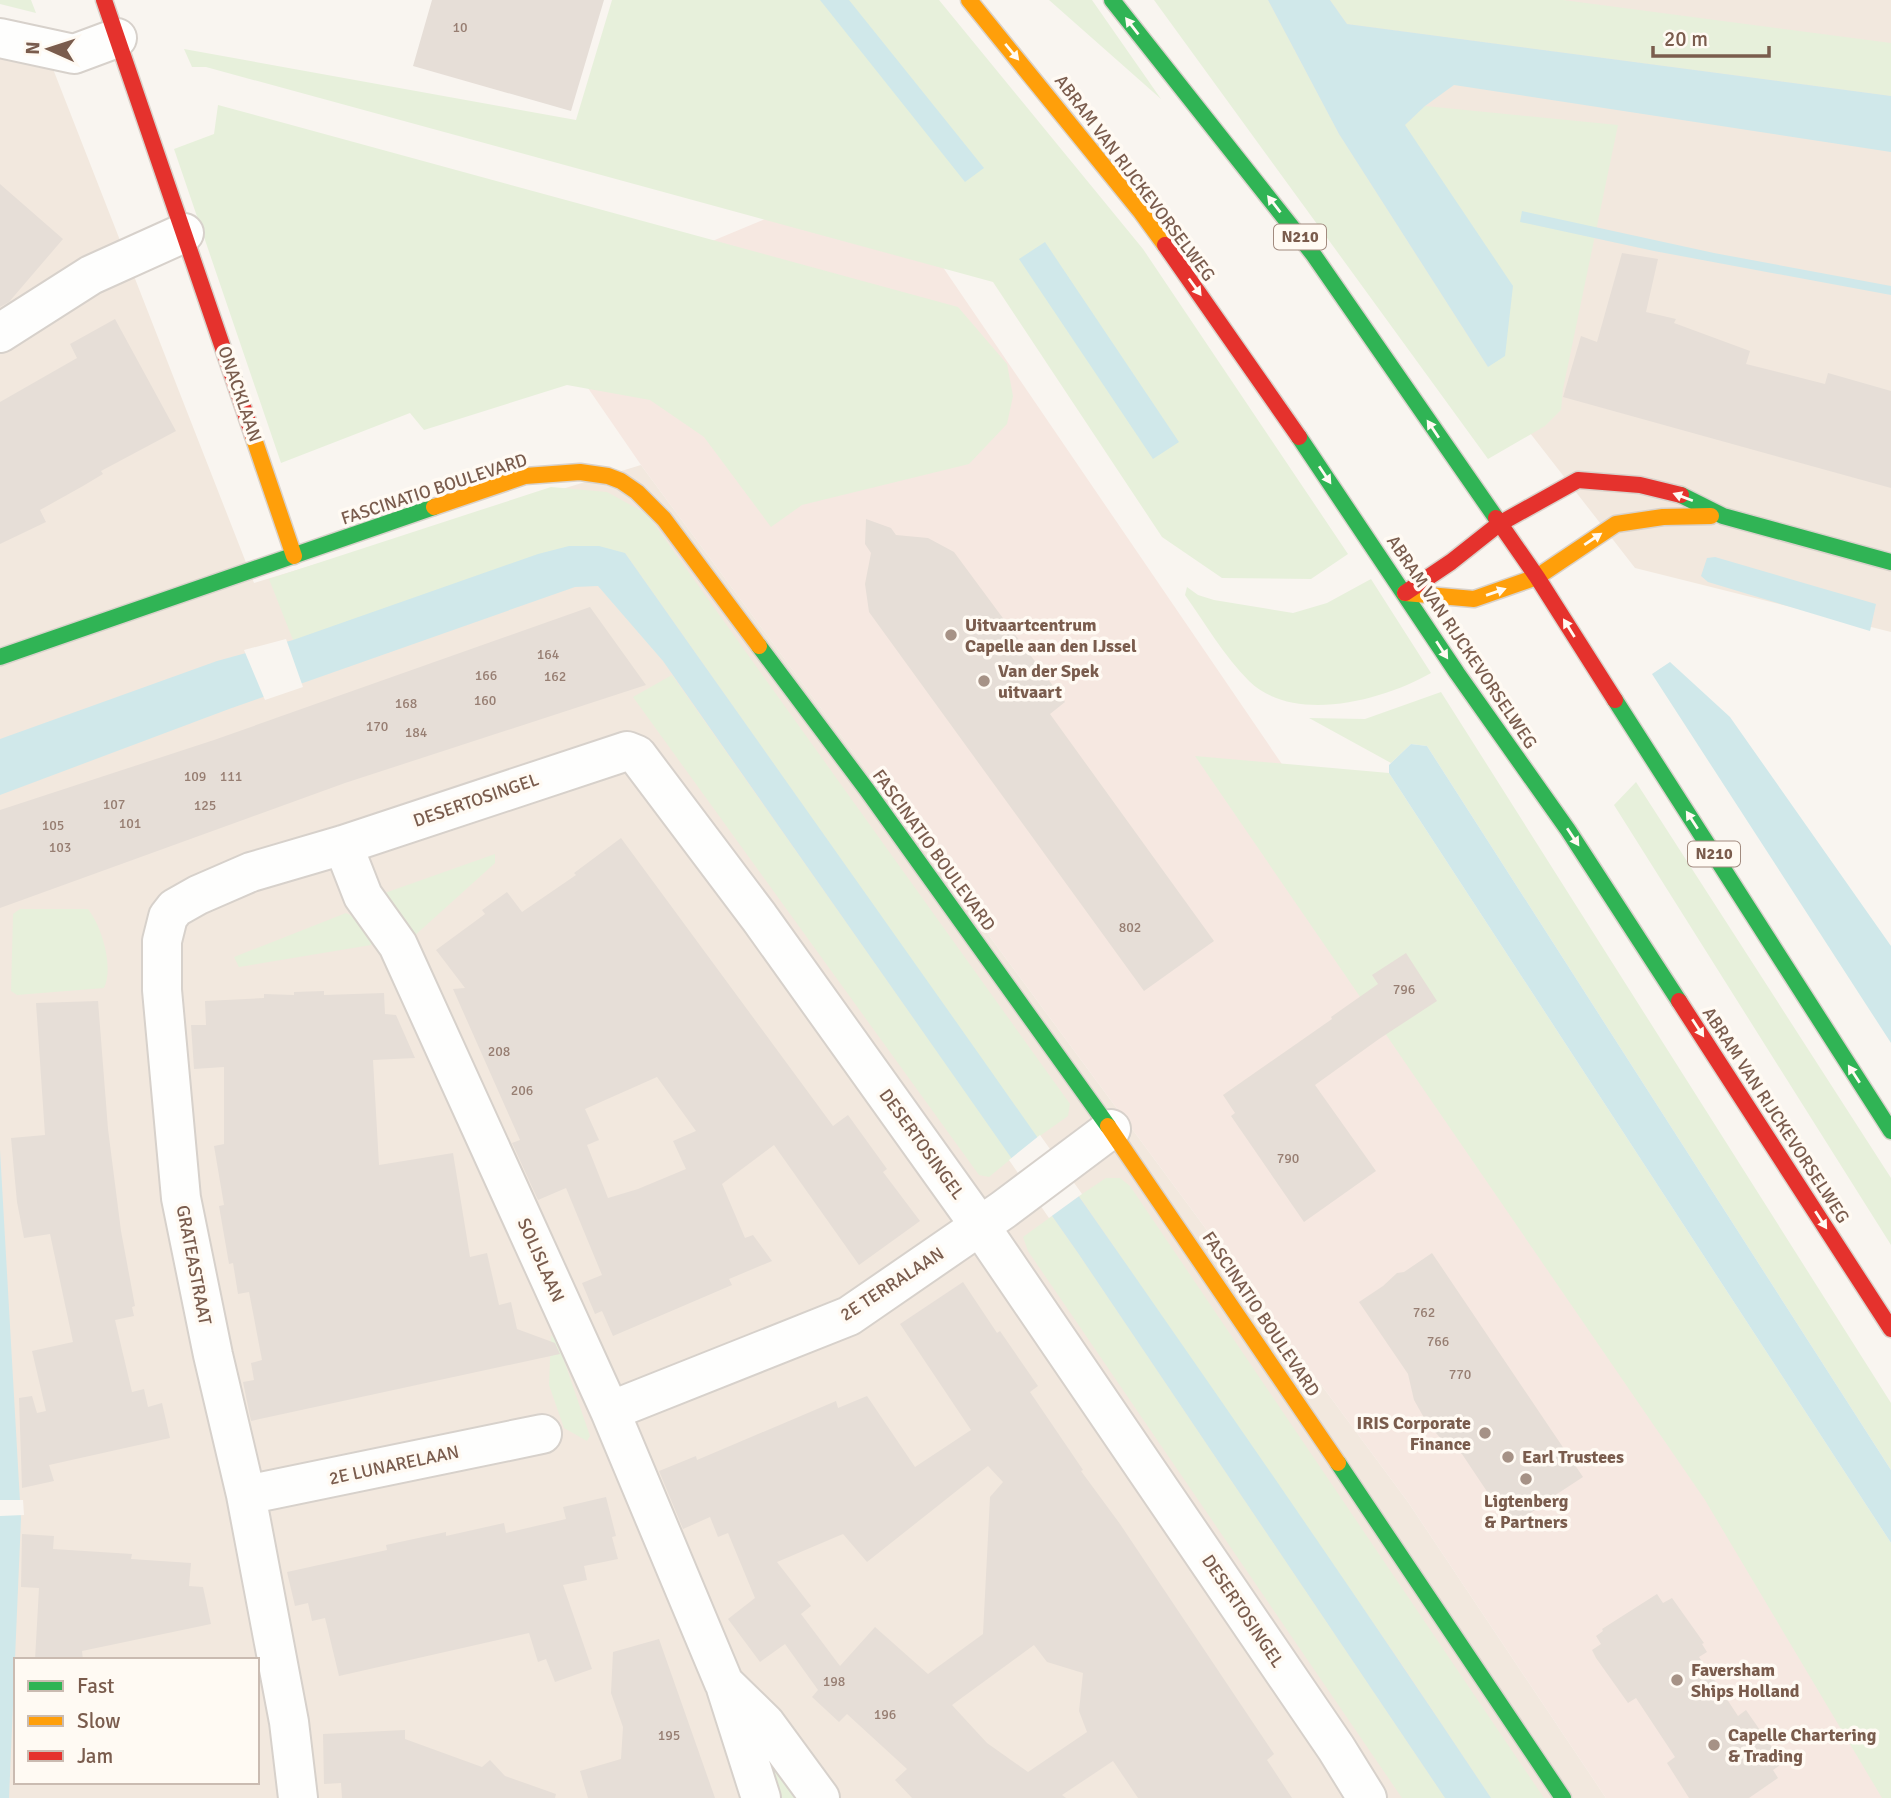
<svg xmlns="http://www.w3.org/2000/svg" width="1891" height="1798" font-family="Signika,sans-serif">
<rect width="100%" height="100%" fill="#f9f5f0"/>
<path fill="#f2e8de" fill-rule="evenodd" d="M1187,0H1891V632L1635,568L1303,141Z
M0,17L37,28L254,583L641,465L1408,1502L1606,1798H0ZM16,1660H257V1782H16Z"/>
<path fill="#f6e8e1" d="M878,172L1891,1657V1798H1606L1408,1502L641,465L537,314Z"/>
<path fill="#e7f0db" d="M0,0H31L36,13L0,4Z
M612,0H939L1143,249L1348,554L1311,579L1222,578L1162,537L993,282L206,67H192L184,49L576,120Z
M1049,0H1092L1161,99Z
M1154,0H1268L1339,134L1488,367L1428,162L1405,125L1425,106L1618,125L1563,389L1561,410L1545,426L1488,459Z
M1330,0H1563L1891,43V96L1347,24Z
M218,105L958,307L1007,364L1013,396L1007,424L969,464L802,505L771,527L704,437L650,400L567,385L424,430L410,413L281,463L174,149L214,134Z
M551,487L607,492L647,514L1070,1104L1068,1116L1037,1138L625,553L293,640L269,579Z
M1371,579L1431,673C1384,700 1294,725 1249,681C1224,656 1205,623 1185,595L1187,587L1198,595L1214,600L1293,613L1327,603Z
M672,675L1012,1158L989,1177L979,1175L633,697Z
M1441,692L1891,1403V1470L1427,746L1411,744L1391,763L1309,718L1365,719Z
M1195,756L1389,773L1891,1543V1798H1882L1705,1500Z
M1636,782L1891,1178V1245L1614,805Z
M495,854V863L412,938L382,894Z
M20,909H88C102,927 114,967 104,988L17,995L11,991L13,914Z
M346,913L354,917L375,938L371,945L239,967L234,957Z
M1106,1178H1120L1130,1186L1544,1798H1491L1405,1669L1079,1196Z
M1052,1216L1078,1253L1445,1798H1402L1028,1251L1023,1237Z
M551,1335L558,1343L590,1436L587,1441L564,1428L549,1385Z
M763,1747L796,1798H778Z"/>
<path fill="#d0e8ea" d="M820,0H849L984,168L965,182Z
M1268,0H1330L1347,24L1891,96V152L1454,85L1425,106L1405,125L1513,286L1505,356L1488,367L1339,134Z
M1522,211L1714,253L1891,286V295L1654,251L1520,222Z
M1045,242L1179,442L1153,459L1019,259Z
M569,546H599L625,553C916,966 1211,1377 1491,1798H1445L1078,1253L663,661L598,586L575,587L229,709L0,795V739L217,661L293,640L538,554Z
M1715,557L1876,604L1870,631L1708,582L1701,576L1707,558Z
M1670,662L1730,717L1891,946V1043L1652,674Z
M1411,744L1427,746L1891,1470V1543L1389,773V765Z
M0,1150L21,1519L9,1798H0Z"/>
<path fill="#f9f5f0" d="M286,639L303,687L265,700L244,650Z
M1040,1135L1082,1194L1049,1218L1009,1160Z
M0,1500H23L24,1515L0,1516Z"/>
<path fill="#e6ded7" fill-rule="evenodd" d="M432,0H604L571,111L413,66Z
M0,184L63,239L9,302L0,307Z
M1622,253L1658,259L1646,312L1676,319L1674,323L1750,351L1746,364L1825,384L1828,373L1891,391V488L1563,397L1581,336L1597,342Z
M115,319L176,431L101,471L103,474L83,486L40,510L46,522L0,544V402L77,358L70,344Z
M866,519L891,528L896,535L928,538L954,552L1065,702L1050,714L1214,941L1144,991L869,612L865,584L871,553L865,544Z
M590,607L646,685L345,783L0,908V810L214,740Z
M621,838L833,1126L848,1115L887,1169L883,1172L920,1221L859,1265L774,1145L722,1184L745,1238L753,1235L772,1261L729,1279L732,1285L613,1336L602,1311L595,1314L582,1283L602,1275L566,1188L538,1200L512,1143L520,1140L453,989L465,988L436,950L485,914L482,910L507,892L522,912L576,875L574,873ZM657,1077L696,1131L673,1141L686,1169L638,1189L608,1198L587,1145L599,1140L585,1109Z
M1406,953L1437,1001L1379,1039L1315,1085L1376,1171L1304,1222L1231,1116L1235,1113L1223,1095L1332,1019L1331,1017L1378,984L1372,975Z
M324,991V995L384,993L385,1014L396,1015L415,1058L373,1060L379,1165L453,1153L470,1257L487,1253L499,1305L511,1302L517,1329L555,1343L560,1354L251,1421L243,1382L254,1380L251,1363L262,1360L249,1292L238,1294L233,1263L229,1264L219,1206L224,1205L214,1146L224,1144V1067L194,1069L191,1025H206L205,1001L264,998V994L294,995V992Z
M98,1001L108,1129L121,1231L135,1306L132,1307L134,1316L115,1320L132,1392L144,1389L148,1407L162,1403L170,1438L49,1465L54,1481L22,1488L19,1398L32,1396L37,1413L46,1411L32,1351L73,1342L50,1234L24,1238L17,1202L11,1138L45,1135L36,1003Z
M1432,1253L1583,1477L1554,1496L1550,1506L1538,1508L1510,1526L1462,1454L1445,1443L1427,1423L1414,1400L1408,1374L1359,1302L1383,1286L1397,1273L1404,1272Z
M963,1282L997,1333L1000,1331L1038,1386L1030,1392L1083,1470L1081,1471L1120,1524L1274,1754L1267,1760L1292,1798H1138L1113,1761L1062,1795L1066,1798H912L895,1780L907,1769L847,1714L839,1722L812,1697L818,1690L785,1644L760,1662L728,1619L755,1598L728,1533L718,1537L710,1517L683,1529L659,1471L696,1456L697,1460L836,1401L838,1408L867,1396L915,1467L971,1430L900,1324ZM988,1466L1003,1482L990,1497L983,1634L928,1674L875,1627L840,1666L801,1614L811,1606L777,1562L843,1534L867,1562ZM1034,1645L1047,1662L1083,1673L1079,1711L1087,1732L1028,1772L987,1743L952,1705Z
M606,1497L616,1536L612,1537L618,1559L584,1566L587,1580L563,1585L592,1669L555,1682L546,1659L538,1662L529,1633L339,1676L325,1618L312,1621L308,1603L295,1606L287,1572L387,1550L386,1545L446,1532V1536L504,1523L506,1533L566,1519L563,1507Z
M22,1534L54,1536L53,1549L132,1554L131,1559L191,1563L189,1586L203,1587L211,1624L82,1651L83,1660H35L39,1588L21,1587Z
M1657,1594L1663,1603L1672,1598L1704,1643L1702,1644L1707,1652L1699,1657L1738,1716L1746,1710L1778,1756L1782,1764L1773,1770L1778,1778L1749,1798H1689L1667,1763L1675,1757L1636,1698L1628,1703L1596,1658L1592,1650L1601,1644L1596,1636L1603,1631L1602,1629Z
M659,1639L715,1798H588L580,1771L621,1759L623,1727L611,1693L613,1652Z
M405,1730V1739L482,1767L490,1760L505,1776L556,1794L555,1798H342L341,1783L324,1784L323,1734Z"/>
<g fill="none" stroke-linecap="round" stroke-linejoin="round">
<g stroke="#d7d1cb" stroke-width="42">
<path id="street" d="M0,38L74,54L117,38
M0,333L91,275L184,233
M343,845L363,896L398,945L610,1411L724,1683L765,1723L820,1798
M610,1411L849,1316L1003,1210L1111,1129
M246,1495L542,1434
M726,1688L761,1798
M298,1798L289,1722L246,1495L213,1355L181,1198L162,990V941L168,917L175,908L198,895L251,872L343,845L627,751L637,755L759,917L980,1226L1336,1748L1367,1798"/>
</g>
<g stroke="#d9d2cb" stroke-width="19">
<path id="fast" d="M1112,0L1313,254L1496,518
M1299,437L1457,673L1568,830L1679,1001
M1681,495L1723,516L1891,562
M759,646L867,790L1108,1126
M0,657L434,507
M1615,700L1891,1131
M1338,1463L1563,1798"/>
</g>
<g stroke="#d9d2cb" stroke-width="19">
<path id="slow" d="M969,0L1141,212L1165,245
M253,436L294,556
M434,507L525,476L580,472L608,476L621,481L637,492L664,519L759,646
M1405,593L1474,599L1537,577L1616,524L1663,517L1711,516
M1108,1126L1338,1463"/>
</g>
<g stroke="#d9d2cb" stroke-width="19">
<path id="jam" d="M104,0L253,436
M1165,245L1299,437
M1496,518L1537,577L1615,700
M1405,593L1451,562L1499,524L1578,480L1640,485L1681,495
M1679,1001L1891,1329"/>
</g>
<use href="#street" stroke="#fefefd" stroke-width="38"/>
<use href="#fast" stroke="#30b455" stroke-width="16"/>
<use href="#slow" stroke="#ff9f0a" stroke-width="16"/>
<use href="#jam" stroke="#e5322d" stroke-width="16"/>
</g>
<defs><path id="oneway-solid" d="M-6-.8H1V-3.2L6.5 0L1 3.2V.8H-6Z" transform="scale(1.75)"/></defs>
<g fill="#fffaf3">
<use href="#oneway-solid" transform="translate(1132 26) rotate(-128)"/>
<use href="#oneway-solid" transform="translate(1012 52) rotate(50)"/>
<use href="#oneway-solid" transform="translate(1274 204) rotate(-128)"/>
<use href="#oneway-solid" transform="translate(1195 287) rotate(54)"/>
<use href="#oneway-solid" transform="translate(1433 429) rotate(-124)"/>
<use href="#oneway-solid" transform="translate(1325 475) rotate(56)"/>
<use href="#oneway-solid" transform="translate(1683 497) rotate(-159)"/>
<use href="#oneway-solid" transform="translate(1593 539) rotate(-34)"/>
<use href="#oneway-solid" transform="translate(1496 592) rotate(-19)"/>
<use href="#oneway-solid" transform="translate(1569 628) rotate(-122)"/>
<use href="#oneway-solid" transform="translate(1442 650) rotate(57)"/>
<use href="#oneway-solid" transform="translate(1692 820) rotate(-123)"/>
<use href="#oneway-solid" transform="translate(1573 837) rotate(56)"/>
<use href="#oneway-solid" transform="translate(1698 1028) rotate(57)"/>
<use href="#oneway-solid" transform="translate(1854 1074) rotate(-123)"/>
<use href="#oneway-solid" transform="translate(1821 1220) rotate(57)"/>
</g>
<g fill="#a69286" stroke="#fffaf3" stroke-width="2.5">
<circle cx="951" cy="635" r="7"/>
<circle cx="984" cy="681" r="7"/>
<circle cx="1485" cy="1433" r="7"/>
<circle cx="1508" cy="1457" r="7"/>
<circle cx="1526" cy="1479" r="7"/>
<circle cx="1677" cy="1680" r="7"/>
<circle cx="1714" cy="1745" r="7"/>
</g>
<g text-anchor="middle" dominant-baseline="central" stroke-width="7" stroke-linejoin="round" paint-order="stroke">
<g font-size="14" fill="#977e72">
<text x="460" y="27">10</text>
<text x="548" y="654">164</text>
<text x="486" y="675">166</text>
<text x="555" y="676">162</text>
<text x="485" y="700">160</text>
<text x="406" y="703">168</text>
<text x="377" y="726">170</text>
<text x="416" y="732">184</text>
<text x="195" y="776">109</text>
<text x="231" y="776">111</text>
<text x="114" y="804">107</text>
<text x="205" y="805">125</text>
<text x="130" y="823">101</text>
<text x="53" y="825">105</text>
<text x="60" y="847">103</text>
<text x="1130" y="927">802</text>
<text x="1404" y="989">796</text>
<text x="499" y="1051">208</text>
<text x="522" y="1090">206</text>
<text x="1288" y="1158">790</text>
<text x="1424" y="1312">762</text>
<text x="1438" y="1341">766</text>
<text x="1460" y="1374">770</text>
<text x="834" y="1681">198</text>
<text x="885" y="1714">196</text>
<text x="669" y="1735">195</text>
</g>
<g fill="#fffaf3" stroke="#a28b7f" stroke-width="2">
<rect x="1274" y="224.5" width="52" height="25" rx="5"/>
<rect x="1688" y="841.5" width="52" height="25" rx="5"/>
</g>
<g font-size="16" font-weight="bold" fill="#7a5c4d">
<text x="1300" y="237">N210</text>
<text x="1714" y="854">N210</text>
</g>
<g font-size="18" fill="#7a5c4d" stroke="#fffaf3">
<text transform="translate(1135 178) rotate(53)">ABRAM VAN RIJCKEVORSELWEG</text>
<text transform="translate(240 394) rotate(71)">ONACKLAAN</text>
<text transform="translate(434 489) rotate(-18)">FASCINATIO BOULEVARD</text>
<text transform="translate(1462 642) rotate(56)">ABRAM VAN RIJCKEVORSELWEG</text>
<text transform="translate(476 800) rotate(-19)">DESERTOSINGEL</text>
<text transform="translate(934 850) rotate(54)">FASCINATIO BOULEVARD</text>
<text transform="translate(1776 1115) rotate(57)">ABRAM VAN RIJCKEVORSELWEG</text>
<text transform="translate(922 1144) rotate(54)">DESERTOSINGEL</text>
<text transform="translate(541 1260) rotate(66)">SOLISLAAN</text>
<text transform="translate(194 1265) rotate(79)">GRATEASTRAAT</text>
<text transform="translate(892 1284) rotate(-33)">2E TERRALAAN</text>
<text transform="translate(1261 1314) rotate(56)">FASCINATIO BOULEVARD</text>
<text transform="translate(394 1465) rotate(-12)">2E LUNARELAAN</text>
<text transform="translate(1243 1611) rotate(56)">DESERTOSINGEL</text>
</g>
<g font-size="18" font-weight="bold" fill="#7a5c4d" stroke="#fffaf3" text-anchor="start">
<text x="965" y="625">Uitvaartcentrum<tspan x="965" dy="21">Capelle aan den IJssel</tspan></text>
<text x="998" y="671">Van der Spek<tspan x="998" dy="21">uitvaart</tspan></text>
<text x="1471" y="1423" text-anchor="end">IRIS Corporate<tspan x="1471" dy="21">Finance</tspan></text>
<text x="1522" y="1457">Earl Trustees</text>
<text x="1526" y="1501" text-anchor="middle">Ligtenberg<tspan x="1526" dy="21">&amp; Partners</tspan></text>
<text x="1691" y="1670">Faversham<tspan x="1691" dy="21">Ships Holland</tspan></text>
<text x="1728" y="1735">Capelle Chartering<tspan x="1728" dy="21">&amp; Trading</tspan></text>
</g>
</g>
<rect x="14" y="1658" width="245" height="126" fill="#fffaf3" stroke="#cabbb1" stroke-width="2"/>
<rect x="28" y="1681" width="35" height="10" fill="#30b455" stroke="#cabbb1" stroke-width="2"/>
<text x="77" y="1693" font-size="21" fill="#7a5c4d">Fast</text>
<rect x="28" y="1716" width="35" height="10" fill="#ff9f0a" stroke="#cabbb1" stroke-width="2"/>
<text x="77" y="1728" font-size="21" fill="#7a5c4d">Slow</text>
<rect x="28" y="1751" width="35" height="10" fill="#e5322d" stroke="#cabbb1" stroke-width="2"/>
<text x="77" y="1763" font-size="21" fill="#7a5c4d">Jam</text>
<g transform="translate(49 49) rotate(273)" stroke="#fffaf3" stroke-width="5" paint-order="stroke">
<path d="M0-5L12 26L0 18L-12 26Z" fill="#7a5c4d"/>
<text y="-10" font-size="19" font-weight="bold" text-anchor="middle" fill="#7a5c4d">N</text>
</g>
<path d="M1653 46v10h116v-10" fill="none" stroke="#7a5c4d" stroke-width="3.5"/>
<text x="1664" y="46" font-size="21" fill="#7a5c4d" stroke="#fffaf3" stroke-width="5" paint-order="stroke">20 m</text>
</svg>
